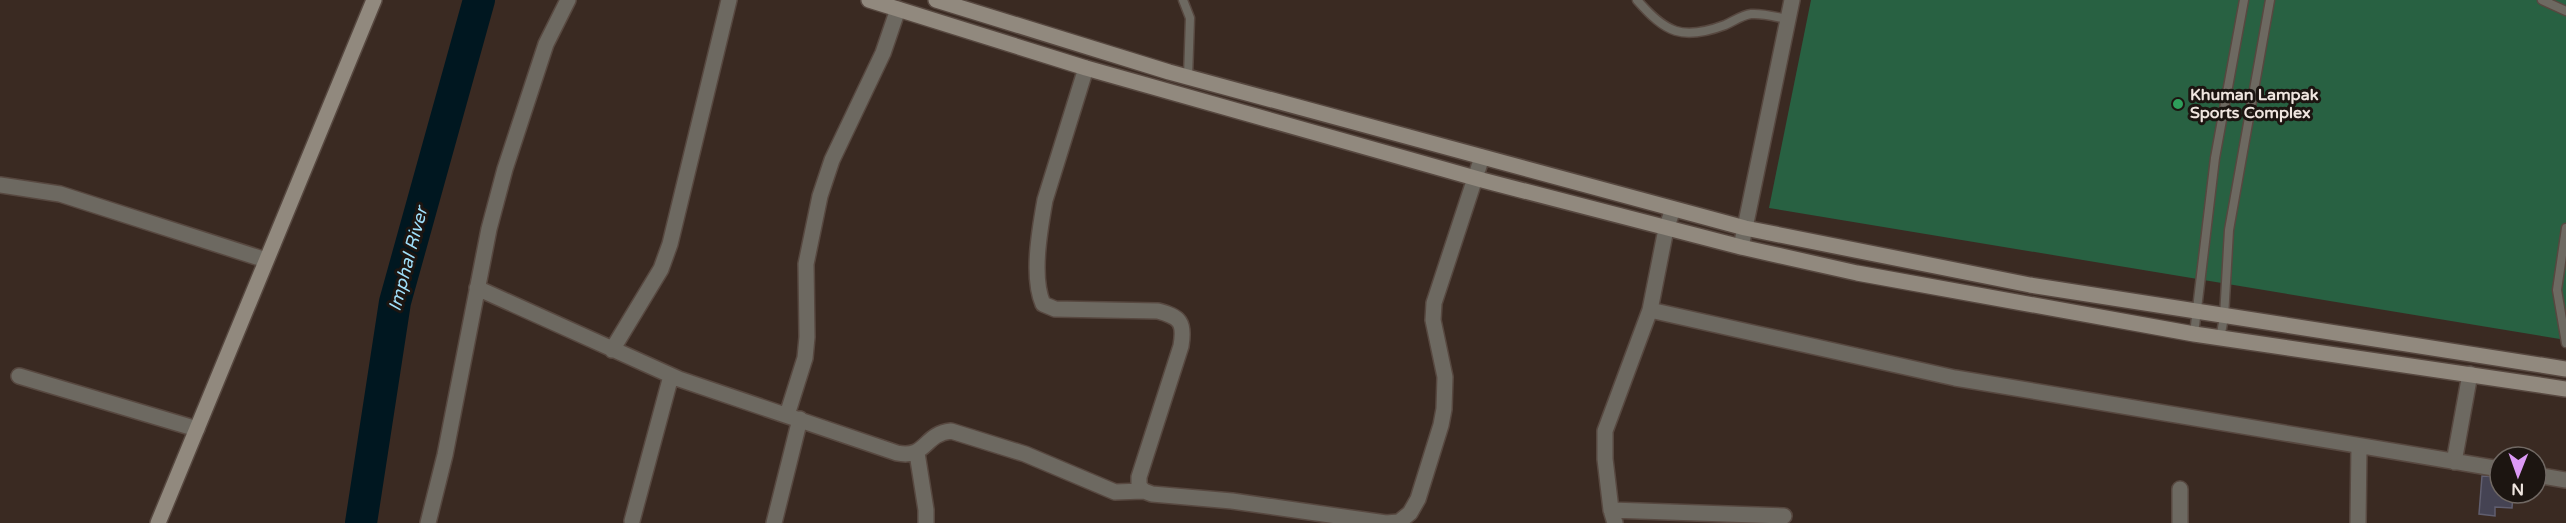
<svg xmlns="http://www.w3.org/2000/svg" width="2566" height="523" font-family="'Varela Round',sans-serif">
<rect width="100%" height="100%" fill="#3a2a22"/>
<path fill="#286142" d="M1811,0H2566V340L1769,208Z"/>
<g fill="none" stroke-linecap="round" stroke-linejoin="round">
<path stroke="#001720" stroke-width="32" d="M361,523L395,302L479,0"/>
</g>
<path fill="#454353" stroke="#605e6f" stroke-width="1.5" d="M2482,476L2500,477V493H2513L2512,508L2495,507V516L2479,514Z"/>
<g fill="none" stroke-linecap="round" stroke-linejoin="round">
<g stroke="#574840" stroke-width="11">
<path id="service" d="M1183,0L1190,18L1188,77
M1637,0C1666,33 1682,41 1725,25C1734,21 1742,15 1751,14C1763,13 1776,17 1787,19
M2542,0L2566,11
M2566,228L2557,290L2566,343
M2194,334L2215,158L2244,0
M2220,339L2224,317L2229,230L2270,0"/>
</g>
<g stroke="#574840" stroke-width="18">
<path id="minor" d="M1086,68L1045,200C1040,228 1031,277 1043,304L1055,309L1158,311C1180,317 1185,322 1181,346L1139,477V486L1144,491L1152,494L1232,501L1386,523L1399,522L1410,513L1418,499L1441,425L1444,409L1445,377L1433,320L1434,303L1482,157
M0,185L60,194L266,260
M1741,247L1792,0
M477,288L679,379L897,453C927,459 923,434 951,431L1025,454L1115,492L1144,491
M1650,310L1955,378L2500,469
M612,350L661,269L670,244L729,0
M19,376L197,429
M787,415L805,358L807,337L806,264L820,196L832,160L883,53L898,9
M917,453L926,510V523
M2454,462L2470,374
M2536,475L2566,480
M1611,510L1784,516
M632,521L671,376
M428,523L445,455L489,229L505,169L546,44L568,0
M774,523L800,419
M1615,523L1611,510L1605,459V431L1650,310L1666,229L1673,209
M2180,523V489
M2358,523L2359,446"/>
</g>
<g stroke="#574840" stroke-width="18">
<path id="secondary" d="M869,0L1086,68L1482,180L1741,247L1857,273L2194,334L2566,389
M936,0L1169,72L1745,228L2030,285L2566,369
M158,523L374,0"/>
</g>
<use href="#service" stroke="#6d6961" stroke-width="8"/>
<use href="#minor" stroke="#6d6961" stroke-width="15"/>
<use href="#secondary" stroke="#91897e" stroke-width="15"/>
</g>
<circle fill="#2e9e5b" stroke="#1c1511" stroke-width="2" cx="2178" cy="104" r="6"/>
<g text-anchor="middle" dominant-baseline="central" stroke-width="6" stroke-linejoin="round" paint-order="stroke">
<g font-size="16" font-weight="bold" fill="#efe5df" stroke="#1c1511" text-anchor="start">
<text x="2190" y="95">Khuman Lampak<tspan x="2190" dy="18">Sports Complex</tspan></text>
</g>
<g font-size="18" font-style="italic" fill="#9fdef9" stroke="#1c1511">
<text transform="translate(408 259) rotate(-75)">Imphal River</text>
</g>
</g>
<g transform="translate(2518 475) rotate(181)"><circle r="28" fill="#1c1511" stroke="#706863" stroke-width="1.5"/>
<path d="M0-4.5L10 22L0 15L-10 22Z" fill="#dc99f5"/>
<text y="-9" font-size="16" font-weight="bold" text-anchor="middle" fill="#efe5df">N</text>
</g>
</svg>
